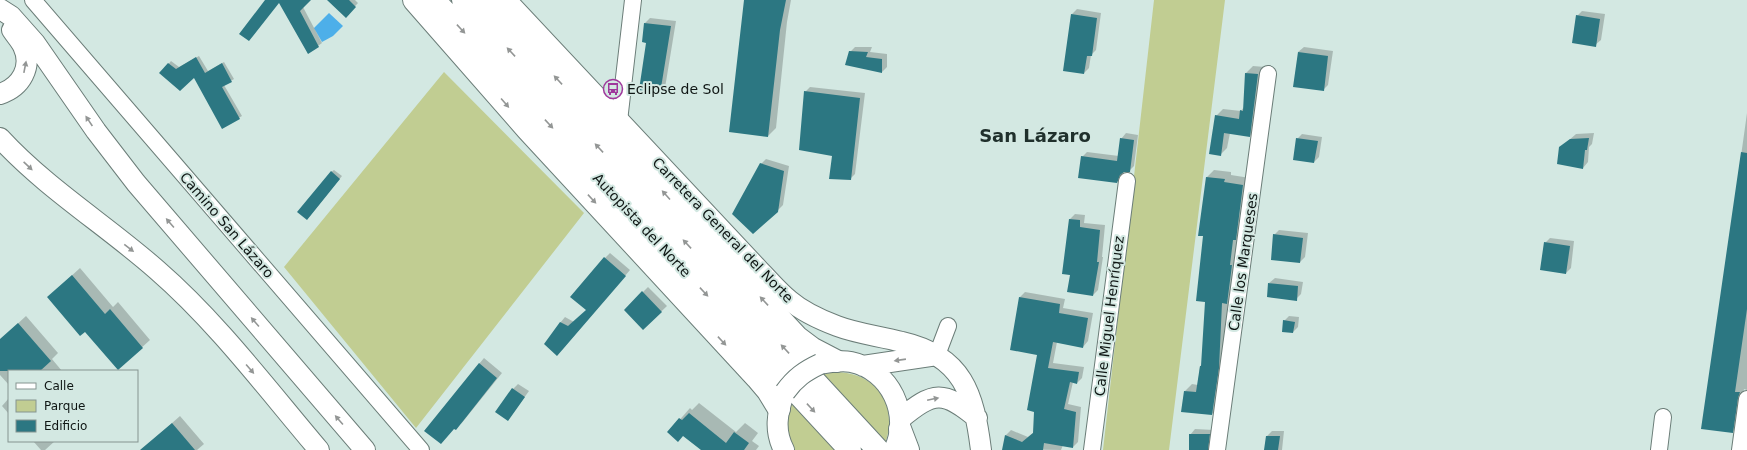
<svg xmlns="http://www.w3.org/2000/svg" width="1747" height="450" font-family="'DejaVu Sans',sans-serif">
<rect width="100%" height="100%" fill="#d3e8e2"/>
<path fill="#c1cd92" d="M1154,0H1225L1169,450H1103Z
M444,72L584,213L416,428L284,267Z
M835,372C876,372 899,405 885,444L821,375Z
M792,402L836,450H795C786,435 786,419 792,402Z"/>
<path fill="#4dafe9" d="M329,13L343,26L333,36L322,42L314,28Z"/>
<path fill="#0003" d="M267,0H310L303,7L322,43L308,53L279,1Z
M328,0H355L358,3L346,16Z
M745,0H791L787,22L776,128L768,136Z
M1077,9L1101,13L1096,50L1091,55L1089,68L1084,73L1072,14Z
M1582,11L1605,14L1601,40L1595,45L1577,16Z
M650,18L676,21L665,88L660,93L647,42L645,23Z
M855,47H872L870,52L887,54V67L882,72L850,52Z
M1304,47L1333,51L1328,85L1323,90L1298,52Z
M199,56L208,71L224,62L234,79L224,85L242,116L223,127L194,77L161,73L171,61L179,67Z
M1253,66L1265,67L1256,129L1250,136L1230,133L1227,148L1220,155L1216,116L1223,109L1241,111L1244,107L1246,73Z
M810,87L865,93L855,174L850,179L833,155L805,92Z
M1747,113V390L1744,389L1738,427L1732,432L1703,428Z
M1126,133L1138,135L1134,166L1129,171H1124L1122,177L1117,182L1082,157L1087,152L1119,156L1121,139Z
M1594,133L1592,144L1589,147L1588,162L1583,168L1560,148L1576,134Z
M1302,134L1322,137L1319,157L1314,162L1297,139Z
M766,159L789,166L783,205L777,211L761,164Z
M334,170L342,176L309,217L331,172Z
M1214,170L1231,172V175L1250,178L1234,296L1229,301L1225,360L1219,407L1212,414L1185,391L1192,384L1198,385L1200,366L1202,365L1206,301L1204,235H1200L1207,177Z
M1075,214L1085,215L1084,223L1105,225L1102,257H1103L1098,290L1093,295L1071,275L1063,273L1070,219Z
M1279,230L1308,233L1305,257L1300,262L1274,235Z
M1550,238L1574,241L1571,268L1566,273L1545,243Z
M610,253L630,270L562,350L560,323L565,317L574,322L587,310L605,258Z
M80,268L113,307L118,302L150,340L118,369L56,290Z
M1275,278L1303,282L1301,294L1296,299L1269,283Z
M648,287L667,306L643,329L625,310Z
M1025,292L1065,299L1063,308L1093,313L1088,341L1083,347L1057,342L1053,363L1084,367L1082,378L1077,383L1073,382L1068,404L1081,407L1078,442L1073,447L1063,445L1061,450L1003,449L1006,435L1011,430L1028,437L1034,432L1038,354L1011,349L1020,297Z
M26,316L58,353L52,359L62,371H9V385L0,375V340Z
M1289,316L1299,317L1298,327L1293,332L1284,321Z
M484,358L502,373L461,424L479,364Z
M518,384L529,391L508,420L513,389Z
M9,398V414L2,406Z
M699,403L736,432L745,423L749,426L758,433L752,441L759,446L756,450H703L684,435L669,432L690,408L692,410Z
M180,416L204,444L197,450H150L146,446Z
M1195,429L1214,430L1215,450H1190V435Z
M1272,431H1284L1282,450H1265L1267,436Z
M33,441H55L45,450H41Z"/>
<path fill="#2c7782" d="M265,0H311L300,11L319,47L308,54L279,3L249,41L239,34Z
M327,0H349L356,7L346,18Z
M744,0H786L780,30L768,137L729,132Z
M1071,14L1097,18L1092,56H1087L1084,74L1063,71Z
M1576,15L1600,19L1596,47L1572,43Z
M644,23L671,26L660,94L639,90L646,43L642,42Z
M849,51L868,52L866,57L882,59V73L845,65Z
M1298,52L1328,56L1324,91L1293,87Z
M196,57L205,73L222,63L232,82L222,87L240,119L222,129L194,78L180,91L159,73L168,63L176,69Z
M1245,73L1258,74L1250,137L1224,133L1221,156L1209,154L1215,115L1239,119L1240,110L1243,111Z
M804,91L860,98L851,180L829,179L832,156L799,150Z
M1120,138L1134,140L1130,172H1124L1120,175L1117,183L1078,178L1081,156L1117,161Z
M1296,138L1318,141L1314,163L1293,160Z
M1589,138L1587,150H1585L1583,169L1557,164L1559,147L1570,139Z
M1741,152L1747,153V309L1735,392H1740L1738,398L1733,433L1701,429Z
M760,163L784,171L778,212L753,234L732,214Z
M331,171L340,179L307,220L297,212Z
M1206,177L1225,179L1224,182L1243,185L1236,240H1233L1230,265H1232L1227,304L1222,303L1219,368L1212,415L1181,412L1184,391L1196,392L1200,366H1201L1205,302L1196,301L1203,236H1198Z
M1069,219L1080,220V227L1100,230L1097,262H1099L1093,296L1067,292L1070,275L1062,274Z
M1273,234L1303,238L1300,263L1271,260Z
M1544,242L1570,246L1566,274L1540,270Z
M604,257L626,276L557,356L544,344L560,322L568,326L586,310L570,297Z
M72,275L105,314L110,309L143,348L118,370L85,332L80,336L47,297Z
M1268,283L1298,286L1297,301L1267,297Z
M642,291L662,312L643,330L624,310Z
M1019,297L1060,304L1059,313L1088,318L1083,348L1053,342L1048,368L1079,372L1077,384L1070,382L1064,409L1076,412L1073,448L1044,443L1043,450H1002L1005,435L1022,442L1033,433L1034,412L1027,410L1037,355L1010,350Z
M1283,320L1295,322L1293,333L1282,332Z
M18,323L51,361L40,371H0V339Z
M479,363L497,378L456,430L454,429L441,444L424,431Z
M512,388L525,397L508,421L495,412Z
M689,413L726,443L734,432L749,443L744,450H701L683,436L678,442L667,432L679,418L682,420Z
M172,423L195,450H140Z
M1189,434H1210L1208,450H1189Z
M1266,436H1280L1278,450H1264Z"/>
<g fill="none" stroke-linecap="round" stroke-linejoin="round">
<g stroke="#6b7d78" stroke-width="18">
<path id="minor" d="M33,0L421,450
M619,121L633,0
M937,355L948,326
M1092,450L1127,181
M1217,450L1268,74
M1659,450L1663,417
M1740,450L1747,399"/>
</g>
<g stroke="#6b7d78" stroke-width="22">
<path id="major" d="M506,0L759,270C769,280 778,291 789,300C803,312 821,320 837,326C858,334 880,336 902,342C963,356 974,394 981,450
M0,9L11,16L35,43L96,131L136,183L365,450
M0,94C21,87 33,67 23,46C20,40 16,36 12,30
M0,138C47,189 106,225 157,270C217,322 268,390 319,450
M820,364C831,362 841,360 851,362C891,370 911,415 894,450
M863,366L937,355
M900,419C934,391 943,390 977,418
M784,450C774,431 777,413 784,394"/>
</g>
<g stroke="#6b7d78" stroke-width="24">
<path id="highway" d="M414,0L527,129L757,378L768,391L779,409
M434,0L850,450
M463,0L878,450
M484,0L797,337L813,349L836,361
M900,429L908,450"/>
</g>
<use href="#minor" stroke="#fff" stroke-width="16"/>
<use href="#major" stroke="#fff" stroke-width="20"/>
<use href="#highway" stroke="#fff" stroke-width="22"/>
<g stroke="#6b7d78" stroke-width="22" stroke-linecap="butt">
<path id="major-bridge" d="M785,392C795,378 805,371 820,364"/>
</g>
<use href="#major-bridge" stroke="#fff" stroke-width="20"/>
</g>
<defs><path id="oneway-solid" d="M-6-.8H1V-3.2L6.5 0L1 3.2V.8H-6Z"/></defs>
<g fill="#939695">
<use href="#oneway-solid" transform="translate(461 29) rotate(47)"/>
<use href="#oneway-solid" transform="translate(511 52) rotate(-133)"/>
<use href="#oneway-solid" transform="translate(25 67) rotate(-79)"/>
<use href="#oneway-solid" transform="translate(558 80) rotate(-133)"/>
<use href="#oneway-solid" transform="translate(505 103) rotate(49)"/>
<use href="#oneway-solid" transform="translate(89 121) rotate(-124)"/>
<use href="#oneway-solid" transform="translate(549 124) rotate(47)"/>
<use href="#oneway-solid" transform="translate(599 148) rotate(-133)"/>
<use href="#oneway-solid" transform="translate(28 166) rotate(43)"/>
<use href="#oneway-solid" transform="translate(666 195) rotate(-132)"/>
<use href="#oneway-solid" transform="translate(592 199) rotate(47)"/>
<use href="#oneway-solid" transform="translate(170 223) rotate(-131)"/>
<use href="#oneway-solid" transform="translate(687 244) rotate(-133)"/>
<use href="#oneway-solid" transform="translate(129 248) rotate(38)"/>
<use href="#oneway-solid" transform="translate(704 292) rotate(47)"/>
<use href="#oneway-solid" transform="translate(764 301) rotate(-133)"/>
<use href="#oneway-solid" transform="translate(255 322) rotate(-131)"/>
<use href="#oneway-solid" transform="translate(722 341) rotate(47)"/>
<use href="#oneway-solid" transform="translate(785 349) rotate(-133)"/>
<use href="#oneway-solid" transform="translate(900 360) rotate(172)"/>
<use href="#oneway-solid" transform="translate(250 369) rotate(49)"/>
<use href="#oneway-solid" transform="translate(933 399) rotate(-12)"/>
<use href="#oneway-solid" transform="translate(811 408) rotate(47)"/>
<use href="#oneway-solid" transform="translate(339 420) rotate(-131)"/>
</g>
<defs>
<g id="bus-ring" transform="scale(1)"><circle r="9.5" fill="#d3e8e2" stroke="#9f389c" stroke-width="1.5"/><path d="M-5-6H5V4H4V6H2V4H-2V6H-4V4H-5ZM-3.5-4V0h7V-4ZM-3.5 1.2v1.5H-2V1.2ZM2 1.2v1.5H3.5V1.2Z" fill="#9f389c"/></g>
</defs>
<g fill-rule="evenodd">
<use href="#bus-ring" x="613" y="89"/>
</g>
<g text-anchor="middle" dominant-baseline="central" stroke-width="4" stroke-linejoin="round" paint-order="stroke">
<g font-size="14" fill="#0f1614" stroke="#d3e8e2" text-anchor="start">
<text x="627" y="89">Eclipse de Sol</text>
</g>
<g font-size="14" fill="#0f1614" stroke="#d3e8e2">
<text transform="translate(227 225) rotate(49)">Camino San Lázaro</text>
<text transform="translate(642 225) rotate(47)">Autopista del Norte</text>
<text transform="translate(723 230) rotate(46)">Carretera General del Norte</text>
<text transform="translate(1243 262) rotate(-82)">Calle los Marqueses</text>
<text transform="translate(1109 316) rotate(-83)">Calle Miguel Henríquez</text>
</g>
<g font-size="18" font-weight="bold" fill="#20302c" stroke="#d3e8e2">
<text x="1035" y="135">San Lázaro</text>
</g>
</g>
<rect x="8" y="370" width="130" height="72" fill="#d3e8e2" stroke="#859490"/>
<rect x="16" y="383" width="20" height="6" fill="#ffffff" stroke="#859490"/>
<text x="44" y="390" font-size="12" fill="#0f1614">Calle</text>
<rect x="16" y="400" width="20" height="12" fill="#c1cd92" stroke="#859490"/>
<text x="44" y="410" font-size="12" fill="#0f1614">Parque</text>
<rect x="16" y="420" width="20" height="12" fill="#2c7782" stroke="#859490"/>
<text x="44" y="430" font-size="12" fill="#0f1614">Edificio</text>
</svg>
